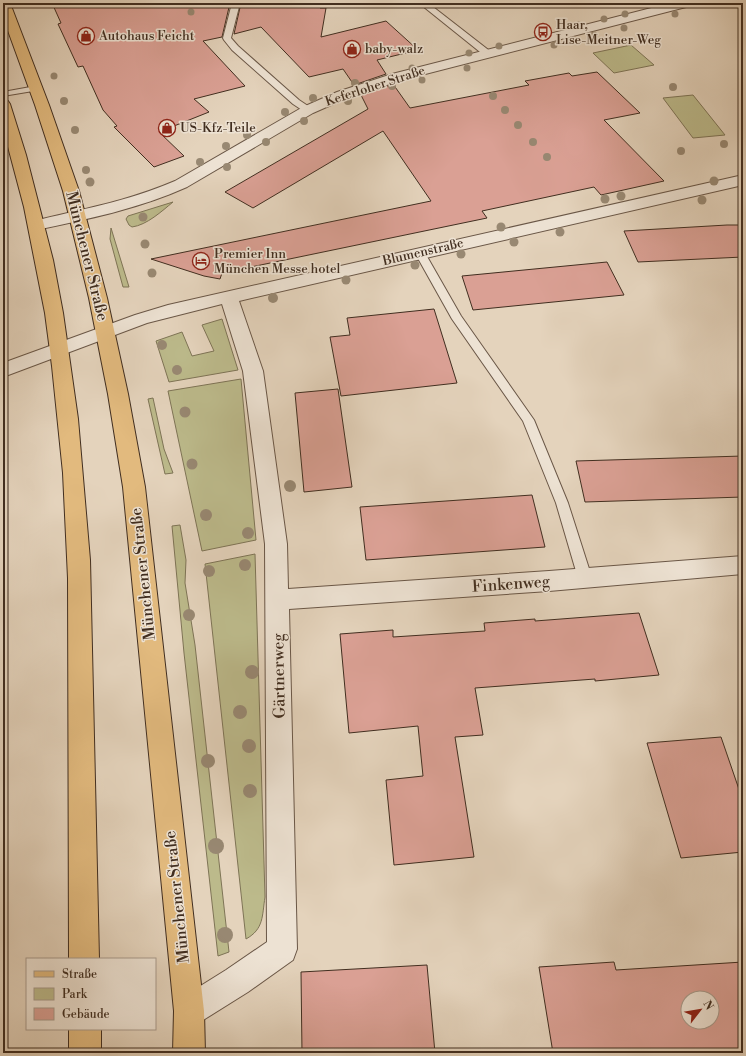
<svg xmlns="http://www.w3.org/2000/svg" width="746" height="1056" font-family="'Libre Bodoni',serif">
<rect width="100%" height="100%" fill="#e4d3bc"/>
<filter id="stains"><feTurbulence type="fractalNoise" baseFrequency=".005" numOctaves="4"/><feColorMatrix values="0 0 0 0 .2 0 0 0 0 .09 0 0 0 0 .02 0 0 0 .5 -.17"/></filter>
<radialGradient id="worn" r=".72"><stop offset=".6" stop-color="#630" stop-opacity="0"/><stop offset="1" stop-color="#630" stop-opacity=".3"/></radialGradient>
<path fill="#bcba8b" stroke="#7e7456" d="M631,45L654,65L614,73L593,53Z
M693,95L725,135L693,138L663,98Z
M173,202C162,211 147,225 132,227L129,225L126,219L128,216Z
M111,228L129,287H123L110,239Z
M222,319L238,370L169,382L156,341L182,332L192,356L214,351L202,325Z
M241,379L256,540L202,551L168,391Z
M153,398L164,449L173,473L165,474L148,399Z
M180,525L186,560L185,583L195,645L229,952L218,956L184,653L172,526Z
M255,554L265,897C262,916 264,929 246,939L205,564Z"/>
<path fill="#daa094" stroke="#412e20" fill-rule="evenodd" d="M52,3H230L222,37L203,41L245,86L194,99L209,112L159,132L184,156L154,167L114,127L117,126L103,110L83,66L78,67L58,24L61,23Z
M241,3H321L320,8H326L321,37L386,21L418,50L377,60L386,74L354,85L343,69L309,77L261,27L234,34Z
M597,72L640,113L604,120L664,181L601,195L594,187L482,211L487,218L222,273L220,279L204,276L151,259L431,201L383,131L253,208L225,192L368,109L361,95L393,84L410,108L529,85L525,81L569,73L572,76Z
M727,225H743V257L638,262L624,231Z
M607,262L624,295L473,310L462,276Z
M434,309L457,383L341,396L330,337L350,335L347,318Z
M338,389L352,487L304,492L295,393Z
M743,456V497L585,502L576,461Z
M532,495L545,547L366,560L360,507Z
M639,613L659,675L595,681V679L475,688L483,735L455,737L474,857L394,865L386,780L423,776L418,726L349,733L340,634L393,630V637L485,631L484,623L535,619V621Z
M721,737L743,801V852L681,858L647,743Z
M614,962L616,970L743,962V1050L698,1053H553L539,967ZM688,998H712V1022H688Z
M427,965L435,1053H302L301,972Z"/>
<g fill="none" stroke-linecap="round" stroke-linejoin="round">
<g stroke="#6a5747" stroke-width="2">
<path id="lane" d="M232,3H240L231,38L238,46L299,100L311,108L312,110L311,112H305L293,104L232,50L224,40L223,38Z
M419,3H428L491,52V56H485Z
M36,86L40,88L39,90L3,96V92Z
M420,250L425,253L461,316L534,420L568,503L592,578L590,582L585,584L580,582L578,578L556,503L523,421L452,319L415,253Z"/>
</g>
<g stroke="#6a5747" stroke-width="2">
<path id="street" d="M671,3H692L690,6L402,80L347,98L313,113L187,187C138,209 88,219 36,230L30,228L28,225L30,222C82,209 126,202 175,181L303,107L337,92L392,74Z
M743,175V185L239,301L263,371L287,544L288,589L549,571L743,556V574L549,591L289,609L297,949L293,960L248,992L200,1022L189,1026L178,1022L174,1011L178,1000L226,970L267,942L265,544L243,371L222,304L147,323L3,377V363L135,315L168,305Z"/>
</g>
<g stroke="#412e20" stroke-width="2">
<path id="primary" d="M3,3H10L49,105L79,191L107,298L128,394L145,487L204,1011L205,1053H173L174,1011L123,487L108,394L89,298L63,191L35,105L3,17Z
M3,100L8,101L10,104L26,155L53,260L63,313L78,419L90,560L99,959H69L68,578L63,473L52,366L45,313L24,207L3,128Z
M69,1029H101V1053H69Z"/>
</g>
<use href="#lane" fill="#ede2d3" fill-rule="evenodd"/>
<use href="#street" fill="#ede2d3" fill-rule="evenodd"/>
<use href="#primary" fill="#e2ba7e" fill-rule="evenodd"/>
</g>
<g fill="#988872">
<circle cx="191" cy="12" r="3.5"/>
<circle cx="625" cy="14" r="3.5"/>
<circle cx="675" cy="14" r="3.5"/>
<circle cx="604" cy="19" r="3.5"/>
<circle cx="579" cy="25" r="3.5"/>
<circle cx="624" cy="28" r="3.5"/>
<circle cx="594" cy="35" r="3.5"/>
<circle cx="540" cy="36" r="3.5"/>
<circle cx="554" cy="45" r="3.5"/>
<circle cx="499" cy="46" r="3.5"/>
<circle cx="469" cy="53" r="3.5"/>
<circle cx="412" cy="68" r="3.5"/>
<circle cx="467" cy="68" r="3.5"/>
<circle cx="54" cy="76" r="3.5"/>
<circle cx="422" cy="80" r="3.5"/>
<circle cx="355" cy="83" r="4"/>
<circle cx="392" cy="86" r="4"/>
<circle cx="673" cy="87" r="4"/>
<circle cx="493" cy="96" r="4"/>
<circle cx="313" cy="98" r="4"/>
<circle cx="64" cy="101" r="4"/>
<circle cx="348" cy="101" r="4"/>
<circle cx="505" cy="110" r="4"/>
<circle cx="285" cy="112" r="4"/>
<circle cx="304" cy="121" r="4"/>
<circle cx="518" cy="125" r="4"/>
<circle cx="75" cy="130" r="4"/>
<circle cx="247" cy="135" r="4"/>
<circle cx="266" cy="142" r="4"/>
<circle cx="533" cy="142" r="4"/>
<circle cx="724" cy="144" r="4"/>
<circle cx="226" cy="146" r="4"/>
<circle cx="681" cy="151" r="4"/>
<circle cx="547" cy="157" r="4"/>
<circle cx="200" cy="162" r="4"/>
<circle cx="227" cy="167" r="4"/>
<circle cx="86" cy="170" r="4"/>
<circle cx="714" cy="181" r="4.5"/>
<circle cx="90" cy="182" r="4.5"/>
<circle cx="621" cy="196" r="4.5"/>
<circle cx="605" cy="199" r="4.5"/>
<circle cx="702" cy="200" r="4.5"/>
<circle cx="143" cy="217" r="4.5"/>
<circle cx="501" cy="227" r="4.5"/>
<circle cx="560" cy="232" r="4.5"/>
<circle cx="514" cy="242" r="4.5"/>
<circle cx="145" cy="244" r="4.5"/>
<circle cx="461" cy="254" r="4.5"/>
<circle cx="415" cy="265" r="4.5"/>
<circle cx="152" cy="273" r="4.5"/>
<circle cx="346" cy="280" r="4.5"/>
<circle cx="273" cy="298" r="5"/>
<circle cx="162" cy="345" r="5"/>
<circle cx="177" cy="370" r="5"/>
<circle cx="185" cy="412" r="5.5"/>
<circle cx="192" cy="464" r="5.5"/>
<circle cx="290" cy="486" r="6"/>
<circle cx="206" cy="515" r="6"/>
<circle cx="248" cy="533" r="6"/>
<circle cx="245" cy="565" r="6"/>
<circle cx="209" cy="571" r="6"/>
<circle cx="189" cy="615" r="6"/>
<circle cx="252" cy="672" r="7"/>
<circle cx="240" cy="712" r="7"/>
<circle cx="249" cy="746" r="7"/>
<circle cx="208" cy="761" r="7"/>
<circle cx="250" cy="791" r="7"/>
<circle cx="216" cy="846" r="8"/>
<circle cx="225" cy="935" r="8"/>
</g>
<defs>
<g id="bus-ring" transform="scale(0.9)"><circle r="9.5" fill="#ede2d3" stroke="#8f2418" stroke-width="1.5"/><path d="M-5-6H5V4H4V6H2V4H-2V6H-4V4H-5ZM-3.5-4V0h7V-4ZM-3.5 1.2v1.5H-2V1.2ZM2 1.2v1.5H3.5V1.2Z" fill="#8f2418"/></g>
<g id="shop-ring" transform="scale(0.9)"><circle r="9.5" fill="#ede2d3" stroke="#8f2418" stroke-width="1.5"/><path d="M-5-2.5h2.3a2.7 3.5 0 0 1 5.4 0H5L5.5 6h-11ZM-1.5-2.5h3a1.5 2.3 0 0 0-3 0Z" fill="#8f2418"/></g>
<g id="hotel-ring" transform="scale(0.9)"><circle r="9.5" fill="#ede2d3" stroke="#8f2418" stroke-width="1.5"/><path d="M-6-4.5h1.5V1H6V5H4.5V3h-9V5H-6ZM-4 0a1.8 1.8 0 1 1 3.6 0ZM.5 0V-2.5h3Q6-2.5 6 0Z" fill="#8f2418"/></g>
</defs>
<g fill-rule="evenodd">
<use href="#bus-ring" x="543" y="32"/>
<use href="#shop-ring" x="86" y="36"/>
<use href="#shop-ring" x="352" y="49"/>
<use href="#shop-ring" x="167" y="128"/>
<use href="#hotel-ring" x="201" y="261"/>
</g>
<g text-anchor="middle" dominant-baseline="central" stroke-width="3" stroke-linejoin="round" paint-order="stroke">
<g font-size="13" fill="#412e20" stroke="#ede2d3" text-anchor="start">
<text x="556" y="25">Haar,<tspan x="556" dy="15">Lise-Meitner-Weg</tspan></text>
<text x="99" y="36">Autohaus Feicht</text>
<text x="365" y="49">baby-walz</text>
<text x="180" y="128">US-Kfz-Teile</text>
<text x="214" y="254">Premier Inn<tspan x="214" dy="15">München Messe hotel</tspan></text>
</g>
<g font-size="13" fill="#412e20" stroke="#ede2d3">
<text transform="translate(375 86) rotate(-18)">Keferloher Straße</text>
<text transform="translate(423 252) rotate(-13)">Blumenstraße</text>
</g>
<g font-size="16" fill="#412e20" stroke="#ede2d3">
<text transform="translate(87 256) rotate(76)">Münchener Straße</text>
<text transform="translate(143 574) rotate(-96)">Münchener Straße</text>
<text transform="translate(511 584) rotate(-4)">Finkenweg</text>
<text transform="translate(279 676) rotate(-91)">Gärtnerweg</text>
<text transform="translate(177 897) rotate(-96)">Münchener Straße</text>
</g>
</g>
<rect width="746" height="1056" fill="none" stroke="#e4d3bc" stroke-width="16"/>
<rect x="4" y="4" width="738" height="1048" fill="none" stroke="#412e20" stroke-width="2"/>
<rect x="8" y="8" width="730" height="1040" fill="none" stroke="#412e20"/>
<rect x="26" y="958" width="130" height="72" fill="#ede2d3" stroke="#a89a8b"/>
<rect x="34" y="971" width="20" height="6" fill="#e2ba7e" stroke="#a89a8b"/>
<text x="62" y="978" font-size="12" fill="#412e20">Straße</text>
<rect x="34" y="988" width="20" height="12" fill="#bcba8b" stroke="#a89a8b"/>
<text x="62" y="998" font-size="12" fill="#412e20">Park</text>
<rect x="34" y="1008" width="20" height="12" fill="#daa094" stroke="#a89a8b"/>
<text x="62" y="1018" font-size="12" fill="#412e20">Gebäude</text>
<g transform="translate(700 1010) rotate(59)"><circle r="19" fill="#ede2d3" stroke="#a89a8b"/>
<path d="M0-3L7 15L0 10L-7 15Z" fill="#8f2418"/>
<text y="-6" font-size="11" font-weight="bold" text-anchor="middle" fill="#412e20">N</text>
</g>
<rect width="100%" height="100%" filter="url(#stains)"/>
<rect width="100%" height="100%" fill="url(#worn)"/>
</svg>
